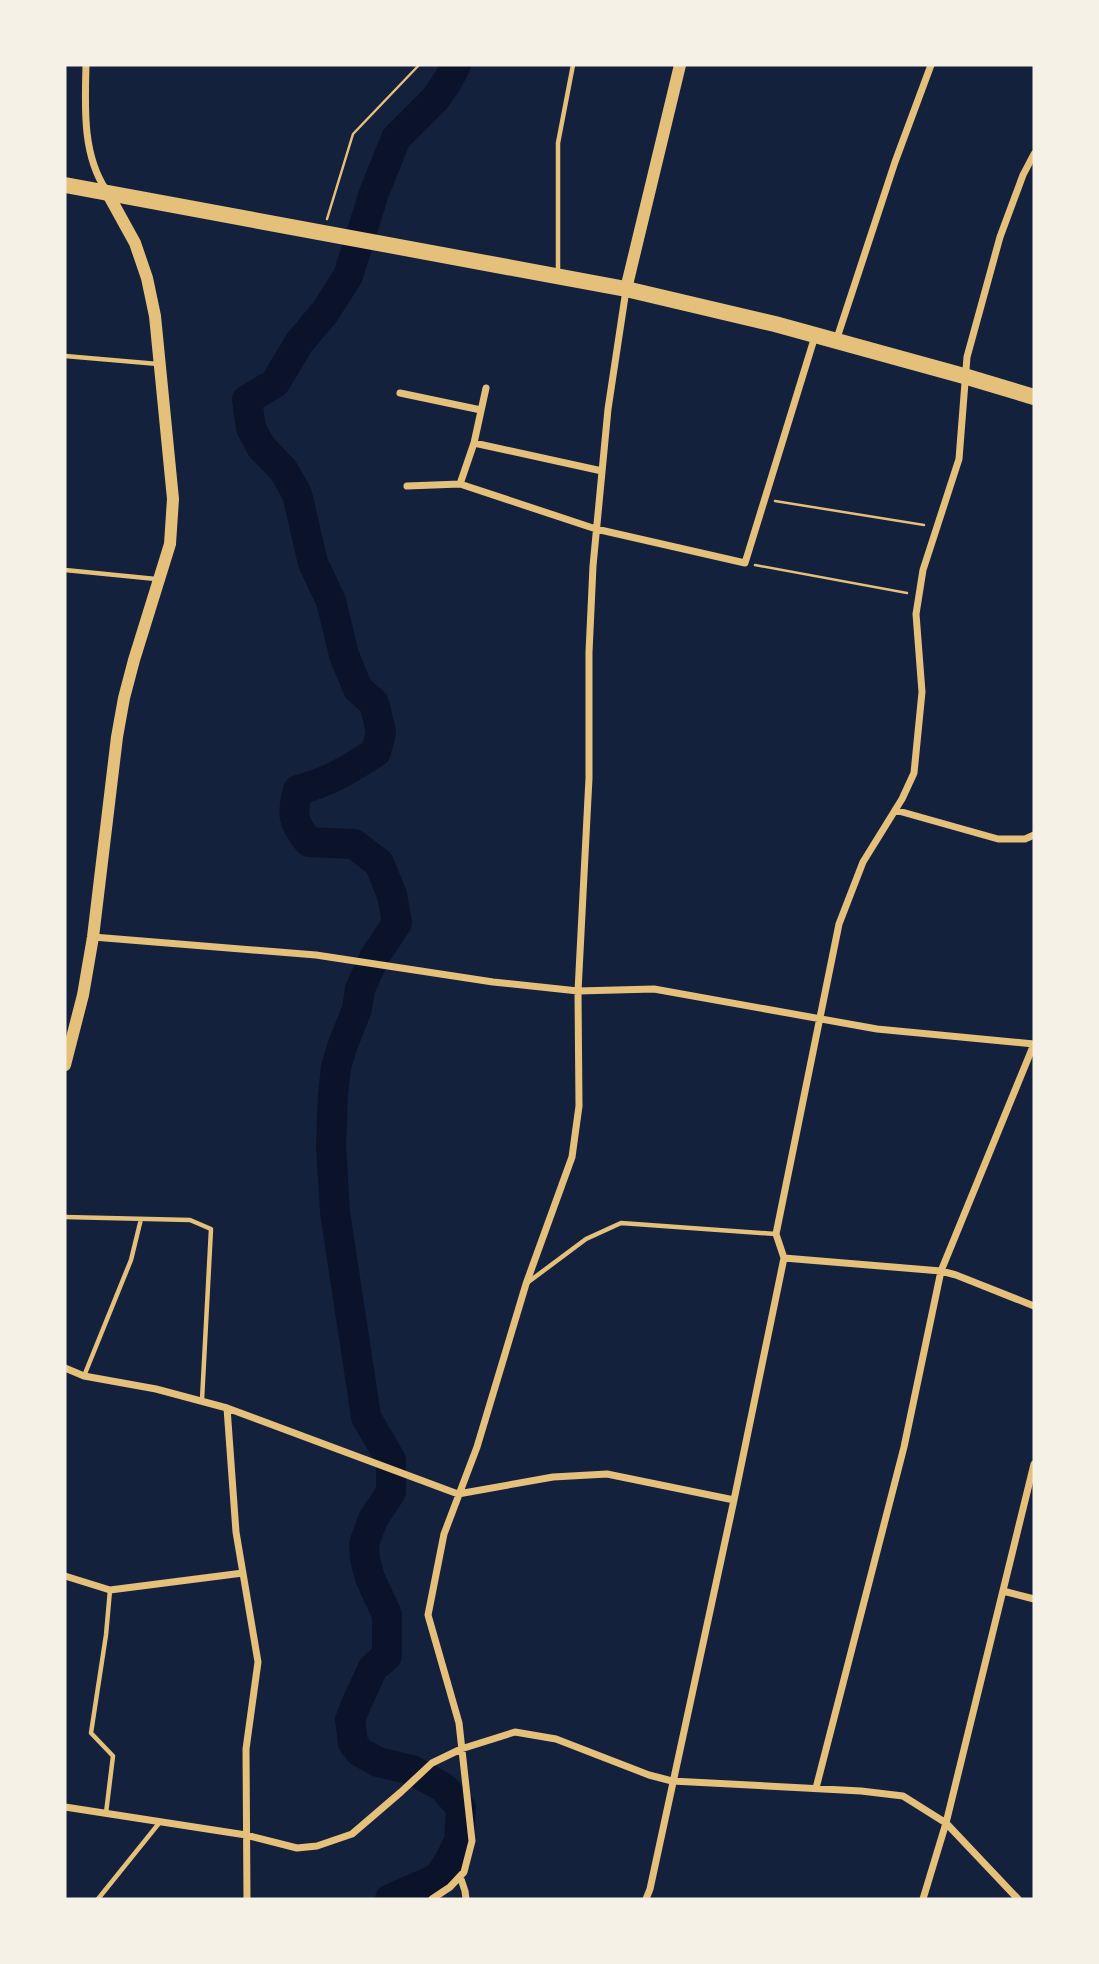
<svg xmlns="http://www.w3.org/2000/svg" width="1099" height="1964" font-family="Jost,sans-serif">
<rect width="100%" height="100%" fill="#14213d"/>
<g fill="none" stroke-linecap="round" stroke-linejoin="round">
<path stroke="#0b132b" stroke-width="30" d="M390,1899L438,1878L451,1858L459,1840L461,1808L444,1788L412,1770L378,1762L360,1752L353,1743L350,1720L357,1702L373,1668L387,1656V1615L370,1578L365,1559L364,1544L373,1519L391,1492V1460L366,1417L362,1390L335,1212L331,1145L333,1094L336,1067L342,1047L357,1009L360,989L375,956L397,923L392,895L379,863L354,844L309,842C292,822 292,815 298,790C329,782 350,769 376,752L381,732L374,703L358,689L344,655L331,601L313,563L297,494L284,471L261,447L251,428L247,400L275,383L299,343L325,312L348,276L374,193L396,138L435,99L447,82L456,65"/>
<path stroke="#e5c07b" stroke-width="2.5" d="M327,219L353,134L419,65
M775,501L924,525
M755,565L907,593"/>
<path stroke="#e5c07b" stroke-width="4.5" d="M558,273V143L573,65
M65,356L158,364
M65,570L156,579
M65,1217L190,1220L211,1229L202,1400
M527,1283L586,1239L621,1223L776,1234
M84,1376L131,1260L141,1219
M106,1813L113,1756L91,1733L106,1635L110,1590
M98,1899L160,1822"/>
<path stroke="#e5c07b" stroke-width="7" d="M86,65C85,106 82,154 106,190
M836,341L895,162L931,65
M486,388L474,443L602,471
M400,393L481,410
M460,484L474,443
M407,486L460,484L596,529L745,563L815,336
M895,810L998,839H1025L1034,835
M93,937L316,955L493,982L578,991L654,989L877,1029L1034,1044
M784,1258L941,1271L956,1275L1034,1306
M65,1368L84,1376L156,1389L227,1408L458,1494L553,1477L607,1474L734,1500
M227,1408L236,1532L258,1662L246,1749L247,1899
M65,1576L110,1590L243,1573
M1003,1591L1034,1599
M816,1788L904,1447L941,1271L1034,1044
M65,1807L246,1835L297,1848L317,1846L352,1834L401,1792L432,1763L461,1749L515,1732L556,1739L649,1775L672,1781L861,1791L903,1796L946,1823L1018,1899
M460,1876L465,1891L466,1899
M432,1899L450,1887L464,1872L472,1841L459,1723L428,1615L444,1534L477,1447L526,1284L572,1157L579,1106L578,991L589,778V652L593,566L608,409L626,290
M646,1899L650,1889L734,1500L784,1258L776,1234L839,924L863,862L902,799L914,773L922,692L916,614L923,570L959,459L967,357L1000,237L1023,175L1034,154
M923,1899L946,1823L1034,1464"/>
<path stroke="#e5c07b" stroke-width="12" d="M626,289L680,65
M65,1065L83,995L93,937L117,737L124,698L134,660L170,544L173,499L155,316L147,278L135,243L108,194"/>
<path stroke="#e5c07b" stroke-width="16" d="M65,185L626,289L775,324L964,376L1034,397"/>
</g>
<rect width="1099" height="1964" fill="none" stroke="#f6f1e7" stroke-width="133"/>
</svg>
